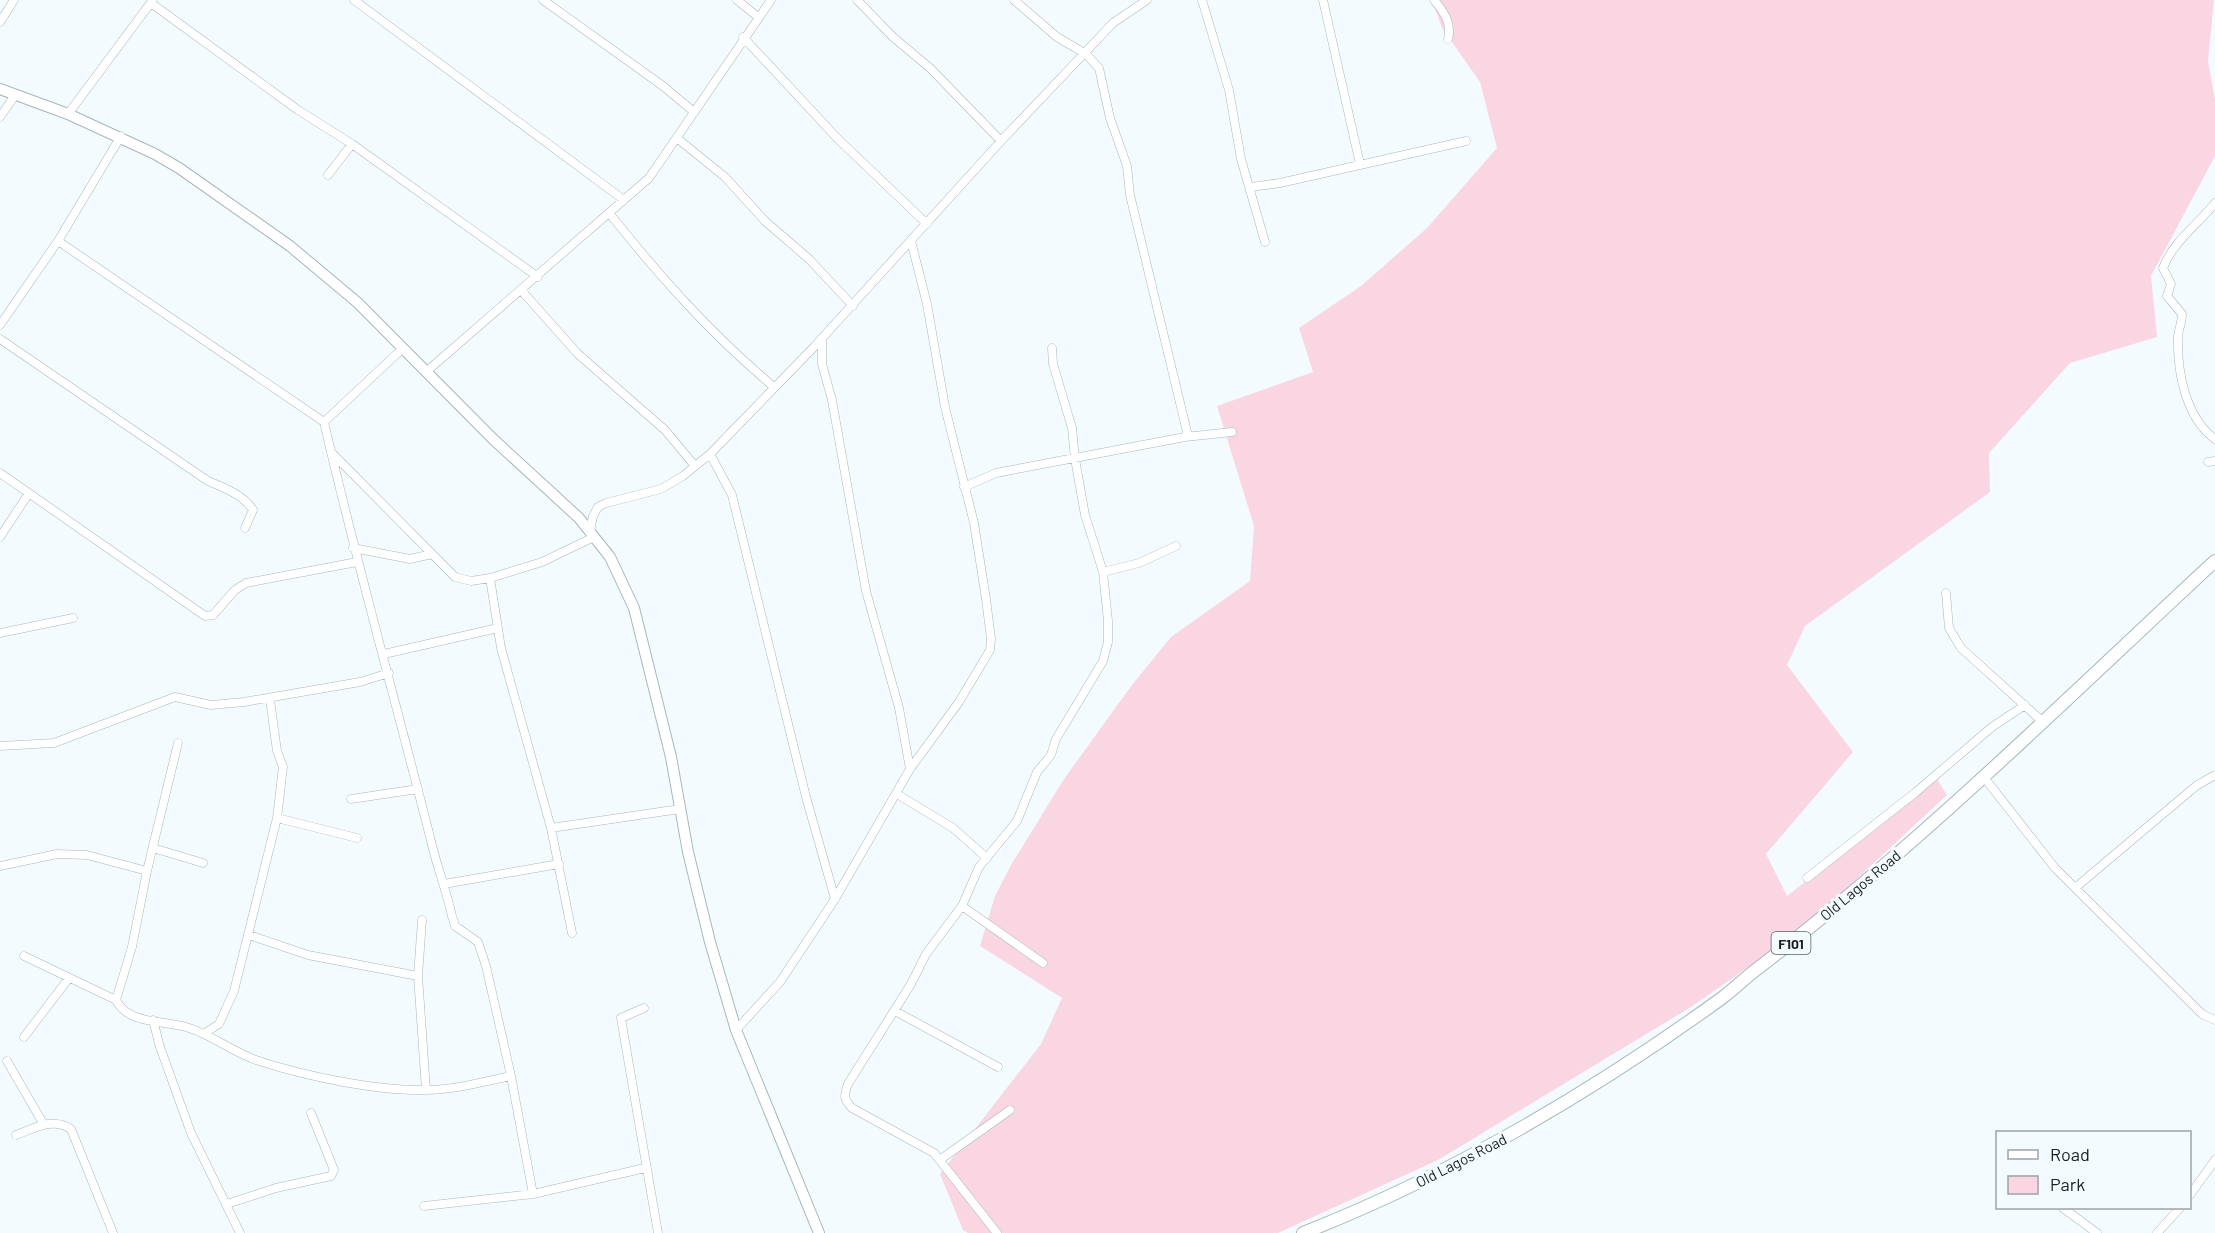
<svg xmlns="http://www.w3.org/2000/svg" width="2215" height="1233" font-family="Barlow,sans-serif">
<rect width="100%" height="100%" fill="#f4fbfe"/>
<path fill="#fad6e3" d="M1432,0H2214L2208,61L2215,99V156L2151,276L2157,337L2070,363L1989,453L1990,492L1805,626L1787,665L1853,752L1766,854L1787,896L1937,779L1947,795L1803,929L1691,1007L1438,1160L1278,1233H968L963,1230L940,1174L1041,1044L1062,998L980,946L995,896L1011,865L1064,779L1132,685L1171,637L1250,581L1254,526L1217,406L1313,372L1299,328L1361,286L1427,228L1497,148L1480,82L1442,28Z"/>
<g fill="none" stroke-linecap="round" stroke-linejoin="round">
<g stroke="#a6b7bf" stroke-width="9">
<path id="street" d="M354,0L624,200
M543,0L663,86L694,112
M737,0L758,17
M857,0L893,37L930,68L1001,141
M1014,0L1057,37L1086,54L1099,68L1110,118L1127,166L1130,195L1188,436
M1202,0L1229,90L1241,159L1265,242
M1323,0L1360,164
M1434,0C1444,12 1452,23 1448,39
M151,3L298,110L352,144
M0,22L14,0
M743,37L837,138L927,224
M68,114L152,1
M0,117L15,95
M678,139L725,177L765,221L809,259L853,306
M328,175L352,144L538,277
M1251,187L1280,183L1466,141
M2215,203C2198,224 2172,243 2163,268L2171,284L2167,296L2182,314C2182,322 2179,328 2178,336C2177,371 2185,417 2215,439
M610,214C661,278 711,334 774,387
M58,241L324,422C356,561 395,699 430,837C436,864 446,889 452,916L455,926L478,942L486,966L511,1076L533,1194
M521,290L578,354L665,430L695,466
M0,325L58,241L121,136
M0,339L208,481C223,487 245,496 253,510L245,528
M822,339V364L832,400L866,591L899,708L910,769
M426,372L649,178L771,0
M324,422L402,349
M331,452L455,577L471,581L490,578
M710,454L732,495L806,797L835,899
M2208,462L2215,461
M0,473L205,616L213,615L235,590L246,583L357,562
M964,487L996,473L1185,437L1232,432
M590,531L593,516L598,507L606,503L661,489L683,476L710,454L814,347L1001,141L1113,23L1147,0
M0,537L29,493
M353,548L410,559L432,554
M1103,572L1139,563L1176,546
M1946,593L1949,628L1961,648L2043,722
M0,633L73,618
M384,654L498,628
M178,743L147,871L132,947L116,1000C128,1025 165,1020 189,1028C214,1036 234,1053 259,1061C305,1076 376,1091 425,1090C453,1090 483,1082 511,1076
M0,746L54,743L175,697L211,705L244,702L360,682L389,673
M1983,776L2055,868L2202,1014L2215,1020
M897,794L953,828L987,858
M351,799L418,789
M277,818L357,838
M551,828L680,809
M153,848L203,863
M0,866L57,854L87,855L147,871
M1807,878L1916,792L1992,727L2025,705
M444,884L559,864
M2075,888L2196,786L2215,775
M962,906L1043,963
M422,920L418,976L426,1090
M572,933L551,828L501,648L490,578L542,562L594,537
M249,935L308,955L418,976
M24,956L116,1000
M644,1008L621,1018L622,1024L658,1233
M895,1011L998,1067
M153,1020L160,1047L191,1133L240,1233
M736,1030L780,982L835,899L910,769L959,702L990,650L991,639L986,599L974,523L945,407L927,304L911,241
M205,1033L219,1024L234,991L277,818L283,767L277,751L270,700
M24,1037L69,978
M7,1061L44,1125
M16,1135C35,1128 53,1117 71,1129L113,1233
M941,1159L1010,1110
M2190,1195L2215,1160
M227,1204L276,1188L331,1176L334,1170L311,1113
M424,1206L533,1194L645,1168
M2063,1208L2097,1233
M997,1233L934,1153L852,1108C843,1099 844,1095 848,1084L911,984L926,954L962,906L979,867L1017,821L1037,772L1051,755L1056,739L1103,661L1108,642V621L1103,572L1085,515L1075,459L1072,428L1053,364L1052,348
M2157,1233L2180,1208"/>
</g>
<g stroke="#a6b7bf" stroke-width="12">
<path id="secondary" d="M0,89L68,114L155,154L179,168L290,246L358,303L493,439L579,518L610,557L634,608L671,757L688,852L710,942L736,1030L819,1233"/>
</g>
<g stroke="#a6b7bf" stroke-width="14">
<path id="primary" d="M1303,1233C1453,1174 1591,1093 1722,998C1734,989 1745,978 1757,969C1919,845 2065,700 2215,561"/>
</g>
<use href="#street" stroke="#fff" stroke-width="8"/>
<use href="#secondary" stroke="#fff" stroke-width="10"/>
<use href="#primary" stroke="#fff" stroke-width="12"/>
</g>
<g text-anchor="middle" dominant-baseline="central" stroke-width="6" stroke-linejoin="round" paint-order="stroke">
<rect fill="#f4fbfe" stroke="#5b6164" stroke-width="1.5" x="1771.5" y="932" width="39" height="22" rx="4.5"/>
<g font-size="14" font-weight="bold" fill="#191f22">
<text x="1791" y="943">F101</text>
</g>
<g font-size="15" fill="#191f22" stroke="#f4fbfe">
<text transform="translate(1860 885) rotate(-40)">Old Lagos Road</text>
<text transform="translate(1461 1160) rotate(-27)">Old Lagos Road</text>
</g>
</g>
<rect x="1996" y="1131" width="195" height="78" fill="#f4fbfe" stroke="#9ca3a6" stroke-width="1.5"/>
<rect x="2008" y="1150" width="30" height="9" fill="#ffffff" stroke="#9ca3a6" stroke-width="1.5"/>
<text x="2050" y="1161" font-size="18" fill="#191f22">Road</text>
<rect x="2008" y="1176" width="30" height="18" fill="#fad6e3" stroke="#9ca3a6" stroke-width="1.5"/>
<text x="2050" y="1191" font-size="18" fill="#191f22">Park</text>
</svg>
